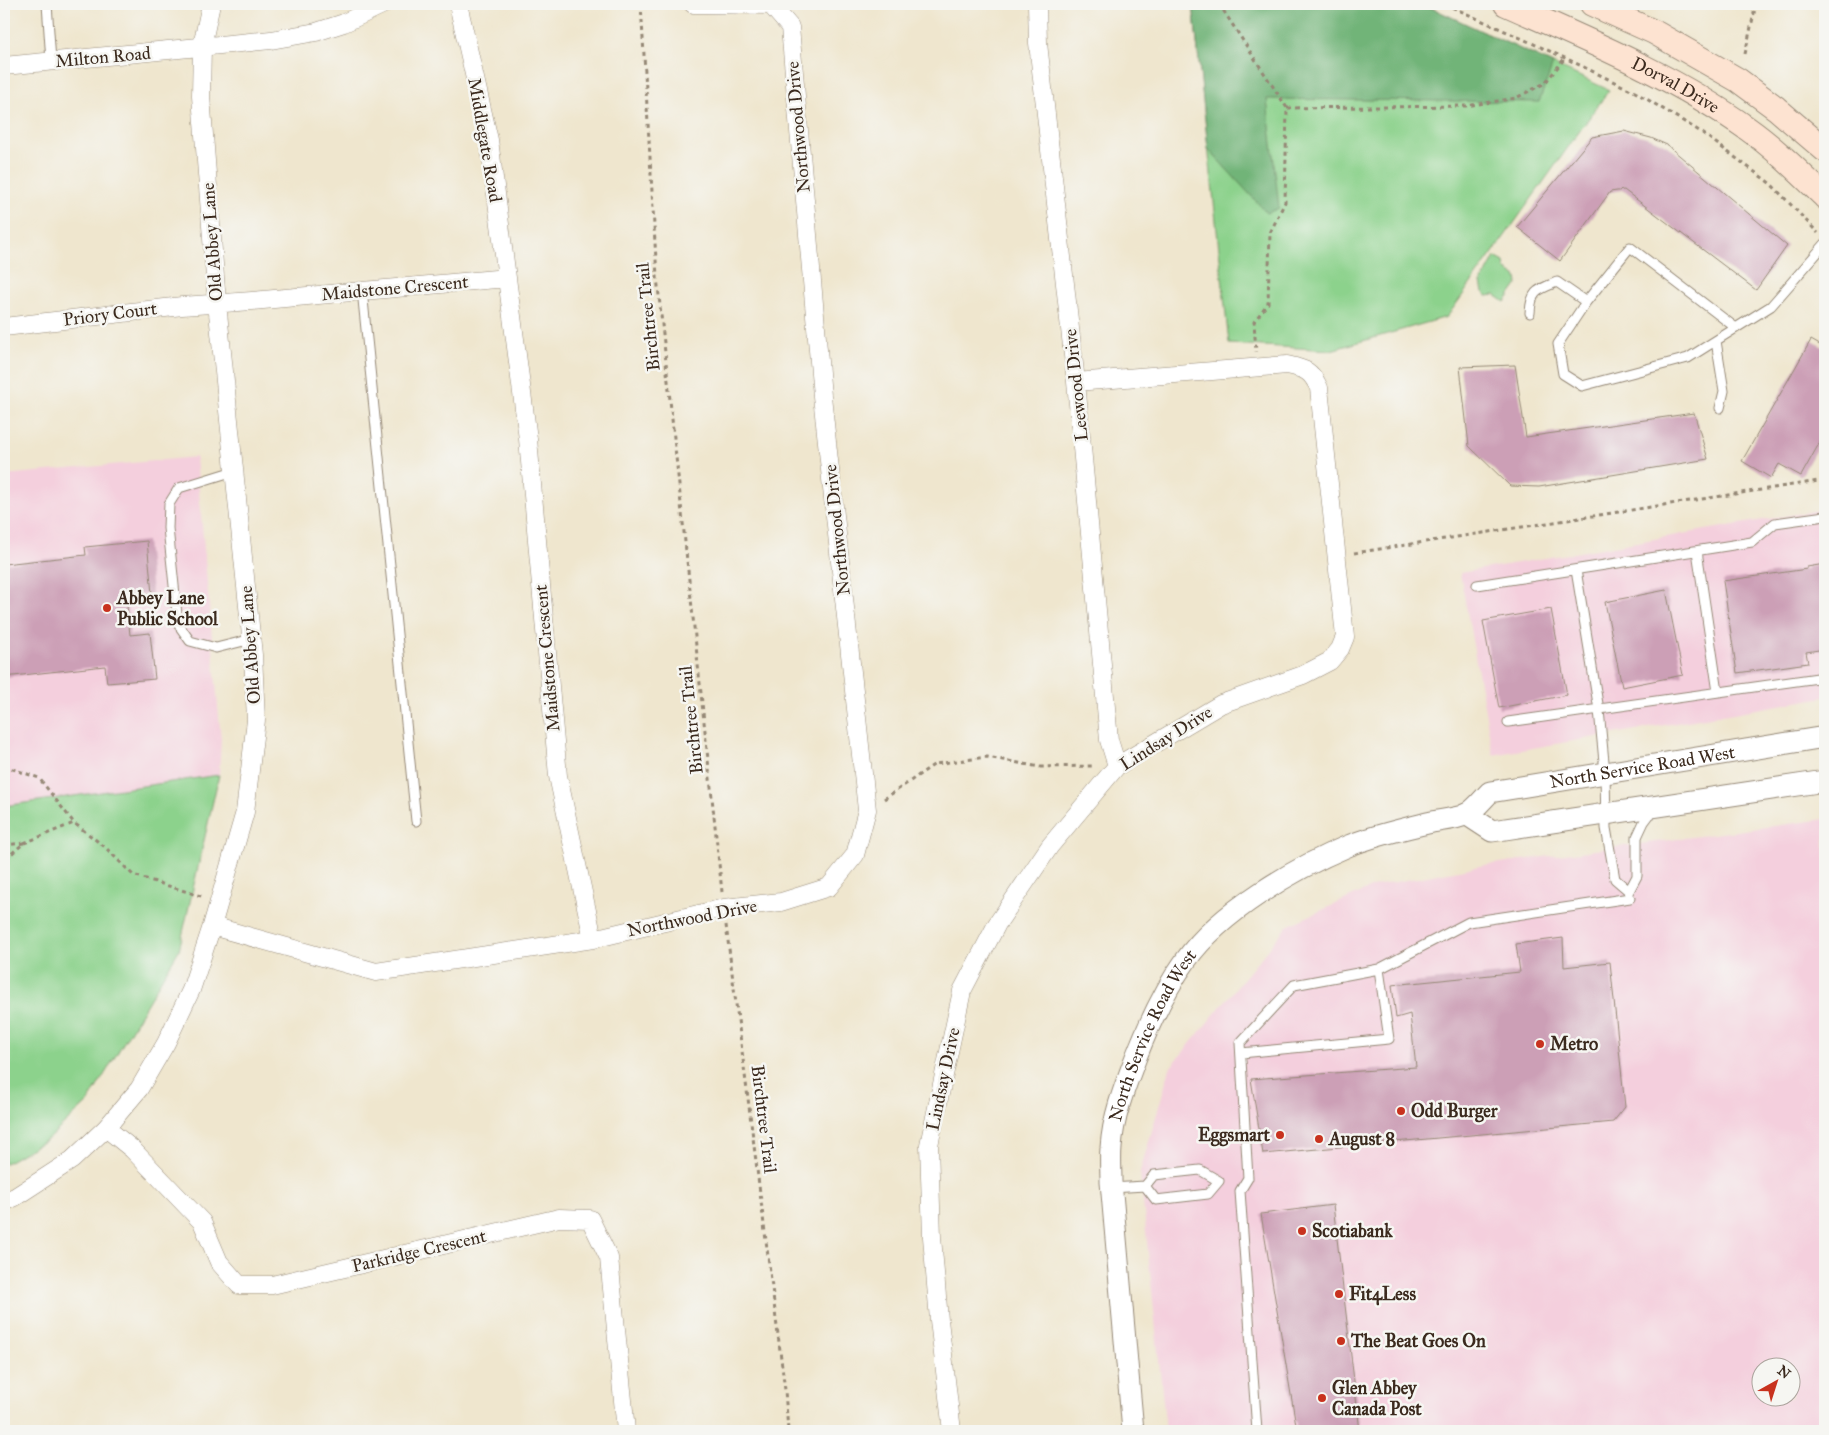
<svg xmlns="http://www.w3.org/2000/svg" width="1829" height="1435" font-family="'IM FELL Great Primer',serif">
<rect width="100%" height="100%" fill="#f6f6f2"/>
<filter id="ink" filterUnits="userSpaceOnUse"><feTurbulence type="fractalNoise" baseFrequency=".02" numOctaves="2"/><feDisplacementMap in="SourceGraphic" scale="10" xChannelSelector="R" yChannelSelector="G"/><feConvolveMatrix kernelMatrix="1 2 1 2 8 2 1 2 1" color-interpolation-filters="sRGB"/></filter>
<filter id="wash" filterUnits="userSpaceOnUse"><feTurbulence type="fractalNoise" baseFrequency=".0096" numOctaves="4" result="noise"/><feDisplacementMap in="SourceGraphic" scale="20" xChannelSelector="R" yChannelSelector="G"/><feGaussianBlur stdDeviation="1.12" result="paint"/><feColorMatrix in="noise" values="0 0 0 0 0 0 0 0 0 0 0 0 0 0 0 0 0 1.4 0 .05"/><feComposite in="paint" operator="in"/></filter>
<g filter="url(#wash)">
<rect width="100%" height="100%" fill="#efe6ce"/>
<path fill="#f4cfdd" fill-rule="evenodd" d="M196,457L221,740L219,775L4,806V475Z
M1825,509V697L1493,755L1460,573Z
M1825,819V1431H1166L1140,1172L1170,1068L1287,926L1375,886L1485,865ZM1762,1368H1792V1398H1762Z"/>
<path fill="#8cd28c" stroke="#647e55" d="M1193,4H1423L1609,90L1447,317L1331,350L1229,344Z
M1495,257L1504,262L1505,269L1517,277L1518,284L1505,302L1495,295L1487,296L1483,292L1481,283Z
M219,775L179,950L88,1102L48,1139L4,1164V806Z"/>
<path fill="#71b478" stroke="#566f4b" d="M1193,4H1423L1553,64L1539,102L1267,99L1279,208L1267,213L1208,149Z"/>
<g id="blocks">
<path fill="#cc9fb6" d="M1624,131L1651,138L1667,145L1787,246L1756,290L1624,190L1610,192L1560,261L1517,227L1592,137Z
M1811,340L1825,348V433L1801,476L1779,464L1771,478L1742,461Z
M1515,365L1526,437L1694,413L1708,459L1539,487L1510,486L1469,446L1460,367Z
M147,541L152,594L126,596L130,635L150,633L155,679L107,683L105,666L4,677V564L86,555L85,547Z
M1825,564V649L1806,652L1808,663L1737,673L1723,581L1807,569V567Z
M1666,590L1683,675L1622,687L1605,602Z
M1551,609L1567,695L1499,708L1483,621Z
M1563,938L1564,967L1610,962L1625,1107L1613,1122L1263,1154L1251,1079L1416,1067L1410,1014L1396,1018L1392,985L1520,972L1516,944Z
M1333,1205L1360,1431H1297L1261,1214Z"/>
</g>
</g>
<g filter="url(#ink)">
<use href="#blocks" fill-opacity="0" stroke="#958876" stroke-width="1"/>
<g fill="none" stroke-linecap="round" stroke-linejoin="round">
<g stroke="#958876" stroke-width="11">
<path id="service" d="M47,4L51,61
M362,290L416,821
M1530,313C1531,291 1537,290 1557,282L1586,302
M1736,328L1630,247L1586,302L1558,344L1563,374L1582,386L1688,358L1771,306L1825,244
M1716,341L1724,391L1720,408
M234,471L179,488L169,504L168,528L178,624L190,641L216,648L252,639
M1697,551L1718,692
M1576,570L1599,710L1605,772L1606,828L1615,879L1629,891L1637,876V837L1644,822L1653,810
M1477,585L1752,542L1775,523L1825,516
M1508,722L1825,677
M1379,969L1469,922L1630,898
M1241,1053L1389,1039L1379,969L1294,985L1240,1043L1248,1178L1240,1191L1257,1431
M1111,1188L1145,1186L1154,1175L1200,1170L1219,1181L1208,1194L1156,1200L1145,1186"/>
</g>
<g stroke="#958876" stroke-width="19">
<path id="minor" d="M458,4L489,140L507,278
M1037,4L1038,43L1076,382L1109,740L1117,766
M4,66L271,40L316,32L344,23L384,4
M4,327L182,306L252,301L507,278L528,439L558,776L593,939L376,972L212,926
M593,939L724,908L781,902L829,887L855,855L867,810L822,396L790,27L771,5L693,4
M106,1128L132,1149L202,1222L219,1262L239,1285H272L559,1218L590,1219L609,1258L626,1431
M4,1202L15,1197L72,1160L106,1128L139,1089L166,1043L191,990L212,926L245,812L256,720L253,655L217,303L201,96L202,46L211,4
M952,1431L939,1320L932,1237L929,1145L962,991L997,924L1050,846L1117,766L1221,704L1303,675L1330,661L1340,649L1345,637L1319,388C1311,370 1305,369 1287,365L1076,382"/>
</g>
<g stroke="#958876" stroke-width="23">
<g id="tertiary">
<path d="M1466,814L1492,831L1825,781"/>
<path id="s1" d="M1133,1431L1111,1182C1111,1170 1110,1159 1111,1148C1113,1116 1125,1086 1136,1057C1149,1024 1165,989 1186,960C1220,912 1295,868 1348,846C1375,835 1403,829 1432,822C1442,820 1455,819 1465,815C1474,811 1483,799 1490,792L1825,737"/>
</g>
</g>
<g stroke="#958876" stroke-width="26">
<g id="secondary">
<path id="s2" d="M1506,4C1589,41 1674,76 1748,129C1776,149 1801,174 1825,197"/>
<path d="M1592,4L1654,32L1738,80L1776,108L1825,150"/>
</g>
</g>
<path stroke="#958876" stroke-width="3" stroke-dasharray="4 4" stroke-linecap="butt" d="M641,4L657,277L722,892
M1219,4L1287,108L1285,202L1270,233L1268,303L1254,322L1256,352
M1445,4L1565,58L1635,92L1701,132L1771,184L1818,233
M1745,54L1756,4
M1287,108L1466,106L1516,98L1545,83L1565,58
M1354,553L1825,480
M4,766L39,778L74,823
M884,799L935,764L987,757L1040,767L1093,766
M24,843L74,823L105,847L133,875L204,897
M4,845L24,843L4,860
M726,925L785,1390L788,1431"/>
<use href="#service" stroke="#fff" stroke-width="9"/>
<use href="#minor" stroke="#fff" stroke-width="18"/>
<use href="#tertiary" stroke="#fff" stroke-width="21"/>
<use href="#secondary" stroke="#fde3d1" stroke-width="24"/>
</g>
</g>
<g fill="#c8321e" stroke="#f6f6f2" stroke-width="2">
<circle cx="107" cy="608" r="5"/>
<circle cx="1540" cy="1044" r="5"/>
<circle cx="1401" cy="1111" r="5"/>
<circle cx="1280" cy="1135" r="5"/>
<circle cx="1319" cy="1139" r="5"/>
<circle cx="1302" cy="1231" r="5"/>
<circle cx="1339" cy="1294" r="5"/>
<circle cx="1341" cy="1341" r="5"/>
<circle cx="1322" cy="1398" r="5"/>
</g>
<g text-anchor="middle" dominant-baseline="central" stroke-width="5" stroke-linejoin="round" paint-order="stroke">
<g font-size="18" fill="#3b2a1e" stroke="#f6f6f2">
<text transform="translate(103 57) rotate(-5)">Milton Road</text>
<text stroke="none"><textPath href="#s2" startOffset="188">Dorval Drive</textPath></text>
<text transform="translate(798 127) rotate(-95)">Northwood Drive</text>
<text transform="translate(485 140) rotate(80)">Middlegate Road</text>
<text transform="translate(212 242) rotate(-94)">Old Abbey Lane</text>
<text transform="translate(395 288) rotate(-5)">Maidstone Crescent</text>
<text transform="translate(110 314) rotate(-7)">Priory Court</text>
<text transform="translate(648 317) rotate(-96)">Birchtree Trail</text>
<text transform="translate(1076 385) rotate(-96)">Leewood Drive</text>
<text transform="translate(837 530) rotate(-96)">Northwood Drive</text>
<text transform="translate(250 645) rotate(-94)">Old Abbey Lane</text>
<text transform="translate(547 658) rotate(-95)">Maidstone Crescent</text>
<text transform="translate(691 720) rotate(-96)">Birchtree Trail</text>
<text transform="translate(1166 738) rotate(-32)">Lindsay Drive</text>
<text stroke="none"><textPath href="#s1" startOffset="998">North Service Road West</textPath></text>
<text transform="translate(692 918) rotate(-11)">Northwood Drive</text>
<text stroke="none"><textPath href="#s1" startOffset="405">North Service Road West</textPath></text>
<text transform="translate(943 1079) rotate(-78)">Lindsay Drive</text>
<text transform="translate(764 1119) rotate(83)">Birchtree Trail</text>
<text transform="translate(419 1251) rotate(-13)">Parkridge Crescent</text>
</g>
<g font-size="18" font-weight="bold" fill="#3b2a1e" stroke="#f6f6f2" text-anchor="start">
<text x="117" y="598">Abbey Lane<tspan x="117" dy="21">Public School</tspan></text>
<text x="1550" y="1044">Metro</text>
<text x="1411" y="1111">Odd Burger</text>
<text x="1270" y="1135" text-anchor="end">Eggsmart</text>
<text x="1329" y="1139">August 8</text>
<text x="1312" y="1231">Scotiabank</text>
<text x="1349" y="1294">Fit4Less</text>
<text x="1351" y="1341">The Beat Goes On</text>
<text x="1332" y="1388">Glen Abbey<tspan x="1332" dy="21">Canada Post</tspan></text>
</g>
</g>
<rect width="1829" height="1435" fill="none" stroke="#f6f6f2" stroke-width="20"/>
<g transform="translate(1776 1382) rotate(39)"><circle r="24" fill="#f6f6f2" stroke="#aba49d"/>
<path d="M0-4L9 19L0 12L-9 19Z" fill="#c8321e"/>
<text y="-8" font-size="14" font-weight="bold" text-anchor="middle" fill="#3b2a1e">N</text>
</g>
</svg>
